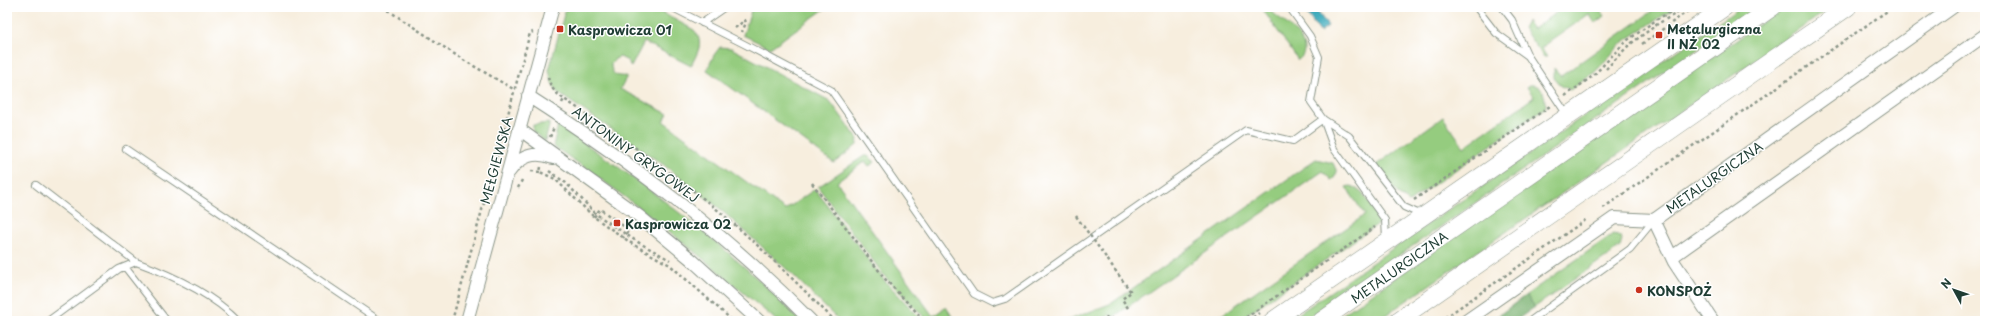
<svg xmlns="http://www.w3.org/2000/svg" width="1992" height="328" font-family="'Playpen Sans',sans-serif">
<rect width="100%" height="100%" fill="#fff"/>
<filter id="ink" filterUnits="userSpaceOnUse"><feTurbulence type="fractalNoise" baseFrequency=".025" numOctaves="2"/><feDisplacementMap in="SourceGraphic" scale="8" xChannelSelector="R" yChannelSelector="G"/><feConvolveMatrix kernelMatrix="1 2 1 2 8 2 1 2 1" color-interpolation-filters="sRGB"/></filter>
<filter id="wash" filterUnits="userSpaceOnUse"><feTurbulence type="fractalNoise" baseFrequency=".012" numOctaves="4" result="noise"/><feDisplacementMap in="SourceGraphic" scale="16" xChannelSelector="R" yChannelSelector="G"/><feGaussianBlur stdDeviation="0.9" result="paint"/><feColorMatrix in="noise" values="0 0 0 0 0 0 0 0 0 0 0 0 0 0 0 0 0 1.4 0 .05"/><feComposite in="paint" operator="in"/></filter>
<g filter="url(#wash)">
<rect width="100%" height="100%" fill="#f7eede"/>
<path fill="#95cc7f" stroke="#5a845a" d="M566,7H633L659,11L694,30C705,43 697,53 691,66L644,42L631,67L628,61L620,57L615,59L611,64C611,75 617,77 627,76L620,89L668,114L663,121L785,210L815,189L884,280L923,321H839L792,274L719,208L664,165L558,93L552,83L549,70Z
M747,7H825L826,8L770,48L743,35L751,11Z
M1261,7H1264C1276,15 1320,44 1298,60Z
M1564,7H1598L1604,16L1595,23L1589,14L1541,48L1547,57H1544L1523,28L1527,21L1533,29Z
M1658,7H1676L1623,42L1595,72L1570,90L1560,85L1554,78V68L1561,76Z
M1741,7H1759L1304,321H1288Z
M1784,7H1832L1377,321H1333Z
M720,47L731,48L830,101L858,139L857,145L834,163L707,70L714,55Z
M1530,85C1543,84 1545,96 1546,107L1409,202L1399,195L1376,165L1443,117L1464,147L1534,97L1527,87Z
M550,123L545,141L533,132V125Z
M558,125C645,184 728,246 801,321H777C704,259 633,199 553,146Z
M864,156H868L875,162L869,166L865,161L837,182L933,316L946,307L955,321H929L925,318L886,278L818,187Z
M1316,159L1333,163L1337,172L1334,178L1331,180L1323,171L1113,317L1111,315L1095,321H1066L1112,303Z
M1350,186C1363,188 1376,211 1378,224L1237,321H1213L1365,215L1346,187Z
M1613,234L1619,235L1622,239L1620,247L1535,307L1526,295Z"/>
<path fill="#78b06e" stroke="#4c7651" d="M1526,295L1535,307L1515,321H1491Z"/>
<path fill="#3daabb" stroke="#2e7478" d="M1302,7H1314L1328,26L1320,32Z"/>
</g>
<g filter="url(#ink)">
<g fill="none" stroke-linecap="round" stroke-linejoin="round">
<g stroke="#8b9689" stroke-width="8">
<path id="lane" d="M671,7L744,44L831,90L974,294L992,303L1005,299L1246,130L1293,141L1323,119
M1289,7L1310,36L1319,57L1311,102L1323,119L1334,149L1385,220L1386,239
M1476,7L1496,33L1528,56
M1502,7L1512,20L1528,56L1567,115
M702,23L725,7
M1323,119L1349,136L1404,207L1422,215
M126,149L380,321
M36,185L136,262
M125,267L167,321
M48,321L119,269L136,262C172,275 212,294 239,321
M1530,321L1630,249L1654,220"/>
</g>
<g stroke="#8b9689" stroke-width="14">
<path id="street" d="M528,96C631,162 725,233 811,321
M519,129L639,216L692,260L759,321
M509,172C521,155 535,151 553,158
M1654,220L1674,262L1713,321
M1672,257L1985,35
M467,321L553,7
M1466,321L1614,218L1654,220L1953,7"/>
</g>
<g stroke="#8b9689" stroke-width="18">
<path id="secondary" d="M1272,321L1725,7
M1321,321L1773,7
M1397,321L1848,7"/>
</g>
<path stroke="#8b9689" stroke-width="2.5" stroke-dasharray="3 3" stroke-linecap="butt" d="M383,7L465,61L515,90
M735,28L745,20L746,23L742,32
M1642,44L1688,11L1686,8
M1606,69L1629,45L1659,23L1688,7
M548,77C550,87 555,93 564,99
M1565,96L1593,76L1625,42L1659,18L1680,7
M562,103L564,99C618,135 670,171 720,212C760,246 798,284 835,321
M550,137L554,127
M541,167L540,172L555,179L594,217L634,245L670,265L733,321
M531,171L540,172
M549,171L566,183L596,214L636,241L670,260
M812,183L886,280L925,321
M518,188L523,178
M1414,200L1550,106
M1603,208L1893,7
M594,217L600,209L629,230L623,238
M1128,308L1122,299L1131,292
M452,321L530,33L533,32
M1100,321L1110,317L1112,320
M1241,321L1375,227
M1248,321L1259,313
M1440,321L1587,219"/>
<use href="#lane" stroke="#fff" stroke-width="6"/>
<use href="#street" stroke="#fff" stroke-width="12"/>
<use href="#secondary" stroke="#fff" stroke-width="17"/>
<path stroke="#8b9689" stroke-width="2.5" stroke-dasharray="3 3" stroke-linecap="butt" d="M1076,216L1131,292"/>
</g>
</g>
<g fill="#c8321e" stroke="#fff" stroke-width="1.5">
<rect x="556" y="25" width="8" height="8" rx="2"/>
<rect x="1655" y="31" width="8" height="8" rx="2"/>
<rect x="613" y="219" width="8" height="8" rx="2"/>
<circle cx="1639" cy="290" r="4"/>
</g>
<g text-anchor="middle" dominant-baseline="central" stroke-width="3" stroke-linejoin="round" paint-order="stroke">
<g font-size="13" font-weight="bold" fill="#1f3d34" stroke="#fff" text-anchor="start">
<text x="1667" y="28">Metalurgiczna<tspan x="1667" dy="15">II NŻ 02</tspan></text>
<text x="568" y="29">Kasprowicza 01</text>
<text x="625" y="223">Kasprowicza 02</text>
<text x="1647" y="290">KONSPOŻ</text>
</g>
<g font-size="13" fill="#1f3d34" stroke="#fff">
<text transform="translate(636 154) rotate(36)">ANTONINY GRYGOWEJ</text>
<text transform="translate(496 160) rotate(-75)">MEŁGIEWSKA</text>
<text transform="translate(1714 177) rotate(-35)">METALURGICZNA</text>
<text transform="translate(1399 267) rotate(-35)">METALURGICZNA</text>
</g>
</g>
<rect width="1992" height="328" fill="none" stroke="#fff" stroke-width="24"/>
<g transform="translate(1954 290) rotate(310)" stroke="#ffffff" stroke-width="3" paint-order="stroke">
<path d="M0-3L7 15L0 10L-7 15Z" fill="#1f3d34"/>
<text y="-6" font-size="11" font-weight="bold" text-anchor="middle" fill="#1f3d34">N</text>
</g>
</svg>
